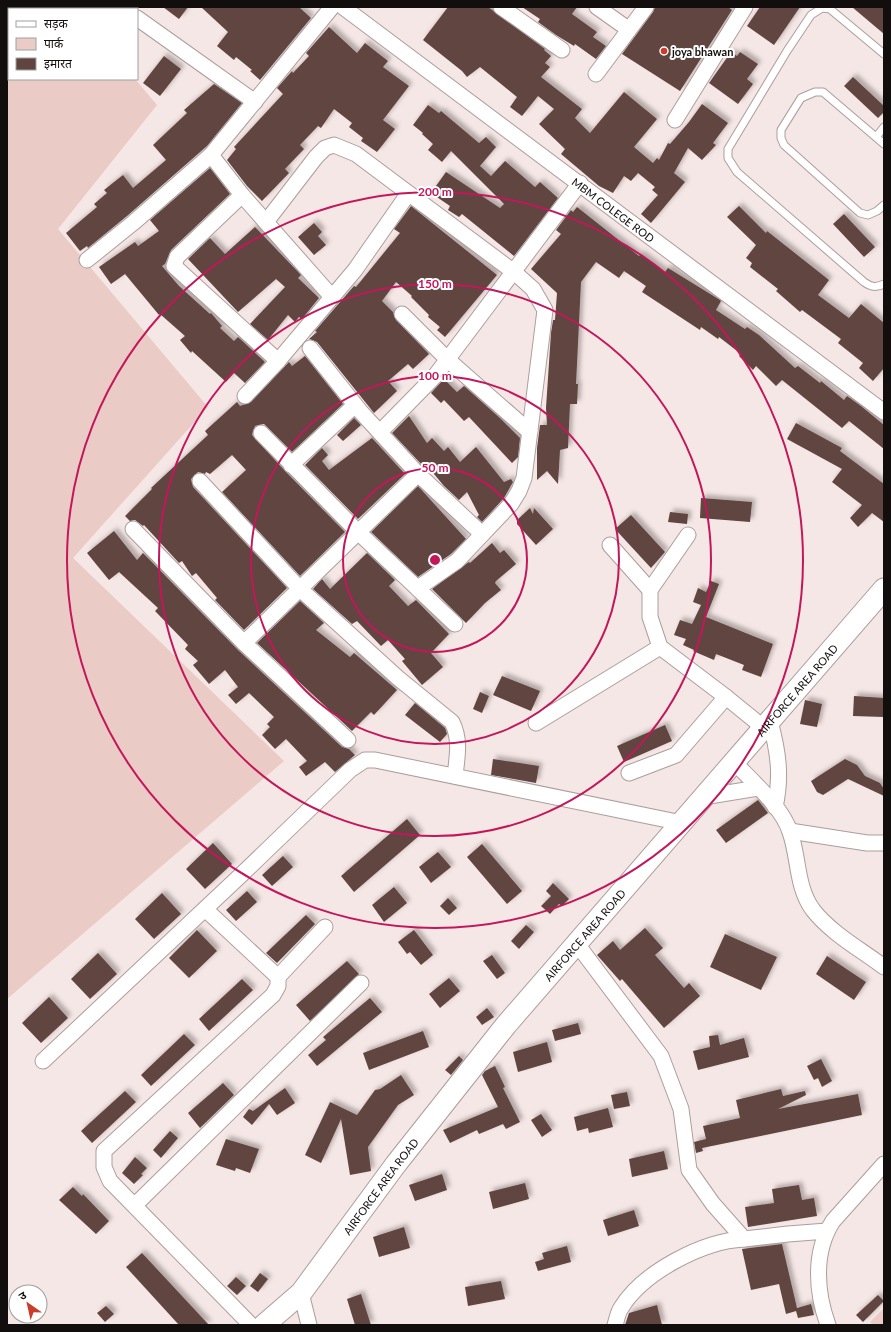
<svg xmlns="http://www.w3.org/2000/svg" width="891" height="1332" font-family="Lato,'Noto Sans Devanagari',sans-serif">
<defs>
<filter id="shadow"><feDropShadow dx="3.5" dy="-3.5" stdDeviation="2" flood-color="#0004"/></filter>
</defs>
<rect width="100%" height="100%" fill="#f5e7e5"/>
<path fill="#ebcbc5" d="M7,7H74L76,9H9V79H135L157,105L58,229L208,407L73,558L284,761L7,999Z
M884,1308V1325H873L870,1322Z"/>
<path fill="#61443f" filter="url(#shadow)" d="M163,7H188L179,19Z
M201,7H299L311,18L260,80L250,71L252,70L236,57L234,60L217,46L228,32Z
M448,7H488L545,49L544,50L551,56L545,63L550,67L541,77L582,109L575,118L590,133L624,92L657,119L634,147L653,163L657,158L659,160L668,143L670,144L689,122L702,104L728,123L713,143L716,145L702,160L688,148L674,173L685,182L651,223L641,214L658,195L652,190L655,187L638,173L631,181L624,176L613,193L599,186L561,154L565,149L539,124L554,109L538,96L522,116L510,107L517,97L480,67L467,77L462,71L423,40Z
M522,7H577L572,14L597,32L593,37L606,46L596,59L575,44L574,46L556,35L538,22L540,19Z
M655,7H728L732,10L680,91L622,54L653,12Z
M760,7H800L774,45L747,26Z
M852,7H884V34Z
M329,27L357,53L365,43L388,61L383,67L409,86L383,120L395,129L377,152L361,141L363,138L349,127L352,123L334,109L321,128L318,126L300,145L304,149L285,169L289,173L262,201L247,186L227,160L236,149L234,147L283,94L277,88L292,71L293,73L309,56L306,53Z
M731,52L737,56L740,52L758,64L747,79L753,84L738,104L709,83Z
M164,56L181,69L160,96L143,83Z
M853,77L884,106V112L878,118L844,86Z
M214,84L242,103L207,146L127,216L88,248L87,246L80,251L66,233L97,207L94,204L107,193L104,190L123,175L133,188L166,160L153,145L187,113L184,110Z
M428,105L439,113L441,111L479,143L486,137L496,147L480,166L491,176L505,161L535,187L540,182L558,198L514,256L462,214L459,217L448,210L450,206L431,193L446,172L500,208L504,204L451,151L442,162L428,150L433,144L422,134L423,133L413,125Z
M210,168L230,194L171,250L165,264L162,266L179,286L210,314L211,313L222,326L220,328L234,341L238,337L265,362L245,383L234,373L226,382L192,351L191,353L180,340L185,336L160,314L159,315L125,274L111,284L99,267L135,242L138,246L159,231L150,220Z
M411,206L497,275L445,337L437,330L440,327L428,317L429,315L411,297L412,296L396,282L382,301L393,312L396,320L429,354L413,369L408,364L388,381L397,391L374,413L317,342L309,339L317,332L315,331L354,286L356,287L400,233L394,229Z
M739,206L766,233L767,231L829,280L818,295L849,318L861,304L884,323V368L873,381L859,368L863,363L838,343L841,339L802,310L800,312L776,291L778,289L750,267L752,263L746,258L756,245L727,217Z
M577,207L639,256L641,254L665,272L668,268L720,300L721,301L716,310L745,329L747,327L759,335L795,368L798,366L820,383L821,381L844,400L847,396L861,406L884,425V449L849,421L842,428L782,380L776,386L756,366L753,370L739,356L741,354L719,337L718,339L701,327L700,330L642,292L646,286L624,271L619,278L596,262L581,282L576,384H578L577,404H570L568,448L560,450L558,484L547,471L537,480V448L540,425H547L546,408L551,333L553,320H555L557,293L531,269L561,234L556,230L571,210L573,212Z
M844,214L875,247L864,257L833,224Z
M314,223L322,232L318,236L326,245L314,255L298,237Z
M255,227L301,275L298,278L319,298L302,319L299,317L295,322L288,315L268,340L250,324L285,287L276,279L238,312L188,259L210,238L225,254Z
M305,356L343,404L292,452L264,424L255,426L252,435L285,471L345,532L300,576L222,492L246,470L232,455L210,474L206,472L205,474L198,472L191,479L193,487L287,588L244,630L215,600L217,598L196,573L192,576L182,561L179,563L144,525L143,526L135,520L130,521L125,516L152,489L151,488L208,435L205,431L237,402L240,406L251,402L289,362L292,366Z
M444,379L457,392L464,386L501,419L520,438L518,457L512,463L469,417L464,421L444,400L441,403L431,393Z
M409,416L427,443L432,438L444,451L448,447L460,462L476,447L504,482L511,479L513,482L504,498L482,522L477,517L479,515L467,492L459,500L444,486L424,462L422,465L392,433Z
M354,418L361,425L343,441L337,435Z
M796,423L842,448L840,451L884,484V522L872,513L858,527L850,518L862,505L832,482L842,469L787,439Z
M372,438L405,474L358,519L305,465L322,448L328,455L322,461L329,470Z
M418,486L466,539L451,554L418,577L371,532Z
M701,498L752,502L750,522L700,518Z
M530,508L533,514L534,508L553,529L536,545L517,524V520Z
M670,512L688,514L687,524L668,522Z
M631,515L665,552L651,568L615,529Z
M114,531L137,560L143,553L238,650L342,747L349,749L355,755L335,772L325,762L306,776L299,767L307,761L286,739L275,749L262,735L270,727L267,724L274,717L249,693L236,704L228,695L238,687L225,670L209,684L193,665L198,661L185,649L188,645L155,611L158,608L119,572L109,580L87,553Z
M492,543L500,553L504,550L516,564L496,581L495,583L501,590L485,603L466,623L432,589L469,562L470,563Z
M367,553L395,580L389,586L408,606L416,600L449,634L431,653L443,667L422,685L402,661L405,659L388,640L381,646L357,621L352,624L313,589L322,579L330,589Z
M711,581L719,584L706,617L773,644L761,677L742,670L744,665L716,654L714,660L693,651L694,650L683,645L686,639L674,635L680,620L692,624L701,605L693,602L698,588L706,592Z
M300,601L324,623L316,630L350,657L354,653L397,690L374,715L371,712L352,731L257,643Z
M502,676L540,691L531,711L493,695Z
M480,692L489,696L482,713L473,709Z
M854,696L884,698V717L853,716Z
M805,700L822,704L817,727L800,724Z
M415,703L445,728L447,734L440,742L405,715Z
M665,725L672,741L624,762L617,746Z
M493,759L539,766L536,783L491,775Z
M845,759L857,765L865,776L880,783L884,789V796L848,779L823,795L817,792L811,781Z
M758,800L768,813L726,843L716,830Z
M407,819L420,835L354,892L341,876Z
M213,843L232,864L205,889L186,869Z
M482,844L522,891L507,904L467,857Z
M438,852L451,867L431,883L419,867Z
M283,856L293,867L272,886L262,875Z
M553,883L569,899L562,906L559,904L550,914L541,906L551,896L546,891Z
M394,887L407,903L384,922L372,905Z
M247,891L257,902L236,921L226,910Z
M162,893L181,914L154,939L135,919Z
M448,898L457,908L449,915L440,906Z
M306,915L315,924L277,963L266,953Z
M526,925L534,932L519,949L511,941Z
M645,928L663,948L655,955L684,988L689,983L700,996L664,1028L622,979L620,981L597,955L613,941L620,950Z
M197,930L217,951L189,978L169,958Z
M414,930L433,955L421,965L410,952L407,954L398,942Z
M725,934L777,957L761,990L710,967Z
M98,953L117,974L90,999L71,979Z
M492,955L505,973L497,979L483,961Z
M827,956L866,982L854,1000L816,974Z
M347,961L359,974L310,1021L296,1005Z
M449,978L460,991L440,1008L429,994Z
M242,979L253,990L209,1031L199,1019Z
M49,997L68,1018L41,1043L22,1023Z
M370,998L382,1012L317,1066L308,1055L326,1040L323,1037Z
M487,1008L494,1017L482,1025L476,1017Z
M578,1023L581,1034L555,1041L552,1030Z
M423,1031L429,1047L369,1070L363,1053Z
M184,1034L195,1045L151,1086L141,1075Z
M718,1035L720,1045L744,1038L749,1057L698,1070L693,1051L710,1047L709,1036Z
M547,1042L552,1062L518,1072L513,1052Z
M459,1056L463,1060L451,1075L445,1070Z
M821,1059L832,1081L822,1087L818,1078L814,1080L807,1066Z
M495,1066L505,1087L503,1088L520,1122L506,1129L503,1124L479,1134L477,1130L450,1143L443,1130L498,1107L482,1075L485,1071Z
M401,1075L414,1095L398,1105L368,1147L371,1171L350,1175L341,1119L321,1163L305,1155L330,1102L357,1115L375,1090L380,1089Z
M223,1083L234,1095L200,1128L188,1113Z
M285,1088L295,1103L277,1115L269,1104L252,1125L243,1117L249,1109L253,1111Z
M781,1089L783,1096L805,1091L806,1095L778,1109L858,1094L862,1115L702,1148L703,1151L696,1153L694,1142L706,1139L703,1126L740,1118L736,1100Z
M125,1091L136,1102L92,1143L81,1131Z
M627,1092L630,1106L614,1109L611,1095Z
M608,1108L613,1127L589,1133L588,1128L577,1131L574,1117Z
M541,1114L552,1130L542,1137L531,1120Z
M170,1131L178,1138L161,1158L153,1150Z
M226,1139L259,1149L250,1173L236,1168L235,1171L216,1165Z
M664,1151L668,1169L632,1177L629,1159Z
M135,1157L147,1168L141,1174L143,1175L134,1184L122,1173Z
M442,1174L447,1190L415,1201L409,1185Z
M525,1183L529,1199L493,1209L489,1192Z
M799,1185L802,1200L814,1198L817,1216L748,1227L745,1207L774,1203L772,1189Z
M73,1187L82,1196L83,1194L109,1221L96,1234L59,1200Z
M634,1210L639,1226L608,1236L603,1220Z
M404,1227L410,1248L379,1257L373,1237Z
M782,1244L797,1308L811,1304L814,1315L798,1318L796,1311L786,1314L779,1284L751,1290L742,1249Z
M567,1246L571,1262L538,1271L535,1262L544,1259L542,1253Z
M142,1253L209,1325H179L126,1267Z
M260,1273L268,1279L258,1292L250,1286Z
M236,1277L246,1286L237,1295L227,1286Z
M501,1281L505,1299L468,1306L465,1287Z
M361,1294L371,1325H355L347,1299Z
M878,1295L884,1301L863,1322L856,1315Z
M657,1305L662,1325H625L629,1313Z
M106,1306L114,1314L105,1322L97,1313Z"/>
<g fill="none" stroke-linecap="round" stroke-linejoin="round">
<g stroke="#ab9e9c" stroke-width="9">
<path id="lane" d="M884,54L830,9L822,8L811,15L787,51L728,149V158L737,172L864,282C871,287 876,288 884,284
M876,137L884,127
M884,144L823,92H815L801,98L781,130V138L784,145L860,213L868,215L877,211L884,205"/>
</g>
<g stroke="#ab9e9c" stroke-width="17">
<g id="street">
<path d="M121,7L124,9"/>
<path id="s1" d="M343,7L884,412"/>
<path d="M501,7L562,50"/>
<path d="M597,7L628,29"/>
<path d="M137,18L255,102"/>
<path d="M596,74L646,7"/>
<path d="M675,120L745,7"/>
<path d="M211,155L242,195L332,297"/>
<path d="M242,195L177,257L174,266L278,361"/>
<path d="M266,222L316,157L325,148L334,145L356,154L514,272L533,289L545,310L524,478L519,491L511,504L457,561L418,588"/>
<path d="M87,260L133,223L211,155L332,7"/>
<path d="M402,314L448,360L530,432"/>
<path d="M310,348L360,411L418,474L482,534"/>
<path d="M245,396L278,361L355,270L408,194"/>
<path d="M380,432L435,376L580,183"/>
<path d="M261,433L358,532L455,624"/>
<path d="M291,465L355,405"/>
<path d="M200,481L300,589L398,678L452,722C461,740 457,757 455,776"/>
<path d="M133,529L244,643L348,740"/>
<path d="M688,535L650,590V617L660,647L726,697L764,728"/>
<path d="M610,545L650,590"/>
<path d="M244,643L418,474"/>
<path d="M770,721C778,751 782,776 775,807"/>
<path d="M536,723L660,647"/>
<path d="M733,761C751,780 783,808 790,832C799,857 796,887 813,910C831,933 860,949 884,967"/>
<path d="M629,773L676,755L726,697"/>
<path d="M703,797L758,788"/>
<path d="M790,831L867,843H884"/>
<path d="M205,909L278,977V986L273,995L104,1151V1167L110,1181L251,1325"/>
<path d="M577,944L661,1056L681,1109L689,1170L713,1204L744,1239L788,1234L827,1231"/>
<path d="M278,977L325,927"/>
<path d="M43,1061L241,875L350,770L365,760H375L682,823"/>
<path d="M135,1205L361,983"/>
<path d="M301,1293L309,1325"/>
<path d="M615,1325C617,1319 618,1312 621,1308C643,1272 703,1241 744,1239"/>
<path d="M828,1325C816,1292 813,1252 833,1221L884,1164"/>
</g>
</g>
<g stroke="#ab9e9c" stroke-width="23">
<g id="secondary">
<path id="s2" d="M264,1325L301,1293L396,1164L506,1025L884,589"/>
</g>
</g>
<use href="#lane" stroke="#fff" stroke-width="7"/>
<use href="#street" stroke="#fff" stroke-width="15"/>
<use href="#secondary" stroke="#fff" stroke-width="21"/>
</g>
<g fill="none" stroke="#c2185b" stroke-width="2">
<circle cx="435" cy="560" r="92"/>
<circle cx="435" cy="560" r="184"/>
<circle cx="435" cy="560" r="276"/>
<circle cx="435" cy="560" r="368"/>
</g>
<circle fill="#ca3d2c" stroke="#fff" stroke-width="1.5" cx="664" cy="51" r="4"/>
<g text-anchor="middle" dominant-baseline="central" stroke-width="4" stroke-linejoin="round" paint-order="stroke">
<g font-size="11" font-weight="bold" fill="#130e0e" stroke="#fff" text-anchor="start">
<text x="672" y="51">joya bhawan</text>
</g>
<g font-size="11" fill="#130e0e" stroke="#fff">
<text stroke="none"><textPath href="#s1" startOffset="338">MBM COLEGE ROD</textPath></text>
<text stroke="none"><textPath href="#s2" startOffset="830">AIRFORCE AREA ROAD</textPath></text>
<text stroke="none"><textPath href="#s2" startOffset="506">AIRFORCE AREA ROAD</textPath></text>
<text stroke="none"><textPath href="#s2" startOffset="182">AIRFORCE AREA ROAD</textPath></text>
</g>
</g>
<circle cx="435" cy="560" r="6" fill="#c2185b" stroke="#fff" stroke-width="2"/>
<g font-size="12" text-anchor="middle" font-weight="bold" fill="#c2185b" stroke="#fff" stroke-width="4" stroke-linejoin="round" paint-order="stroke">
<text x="435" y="196">200 m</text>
<text x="435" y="288">150 m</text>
<text x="435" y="380">100 m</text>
<text x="435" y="472">50 m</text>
</g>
<rect width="891" height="1332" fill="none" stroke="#130e0e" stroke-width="16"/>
<rect x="8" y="8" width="130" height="72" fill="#ffffff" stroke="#a19f9f"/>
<rect x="16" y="21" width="20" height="6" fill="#ffffff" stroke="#a19f9f"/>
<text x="44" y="28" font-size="12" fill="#130e0e">सड़क</text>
<rect x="16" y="38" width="20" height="12" fill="#ebcbc5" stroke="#a19f9f"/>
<text x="44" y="48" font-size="12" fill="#130e0e">पार्क</text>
<rect x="16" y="58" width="20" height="12" fill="#61443f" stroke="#a19f9f"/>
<text x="44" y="68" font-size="12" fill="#130e0e">इमारत</text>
<g transform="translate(28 1304) rotate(326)"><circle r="19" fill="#ffffff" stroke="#a19f9f"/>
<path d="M0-3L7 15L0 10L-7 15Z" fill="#ca3d2c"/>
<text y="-6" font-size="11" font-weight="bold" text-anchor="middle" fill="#130e0e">उ</text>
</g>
</svg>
